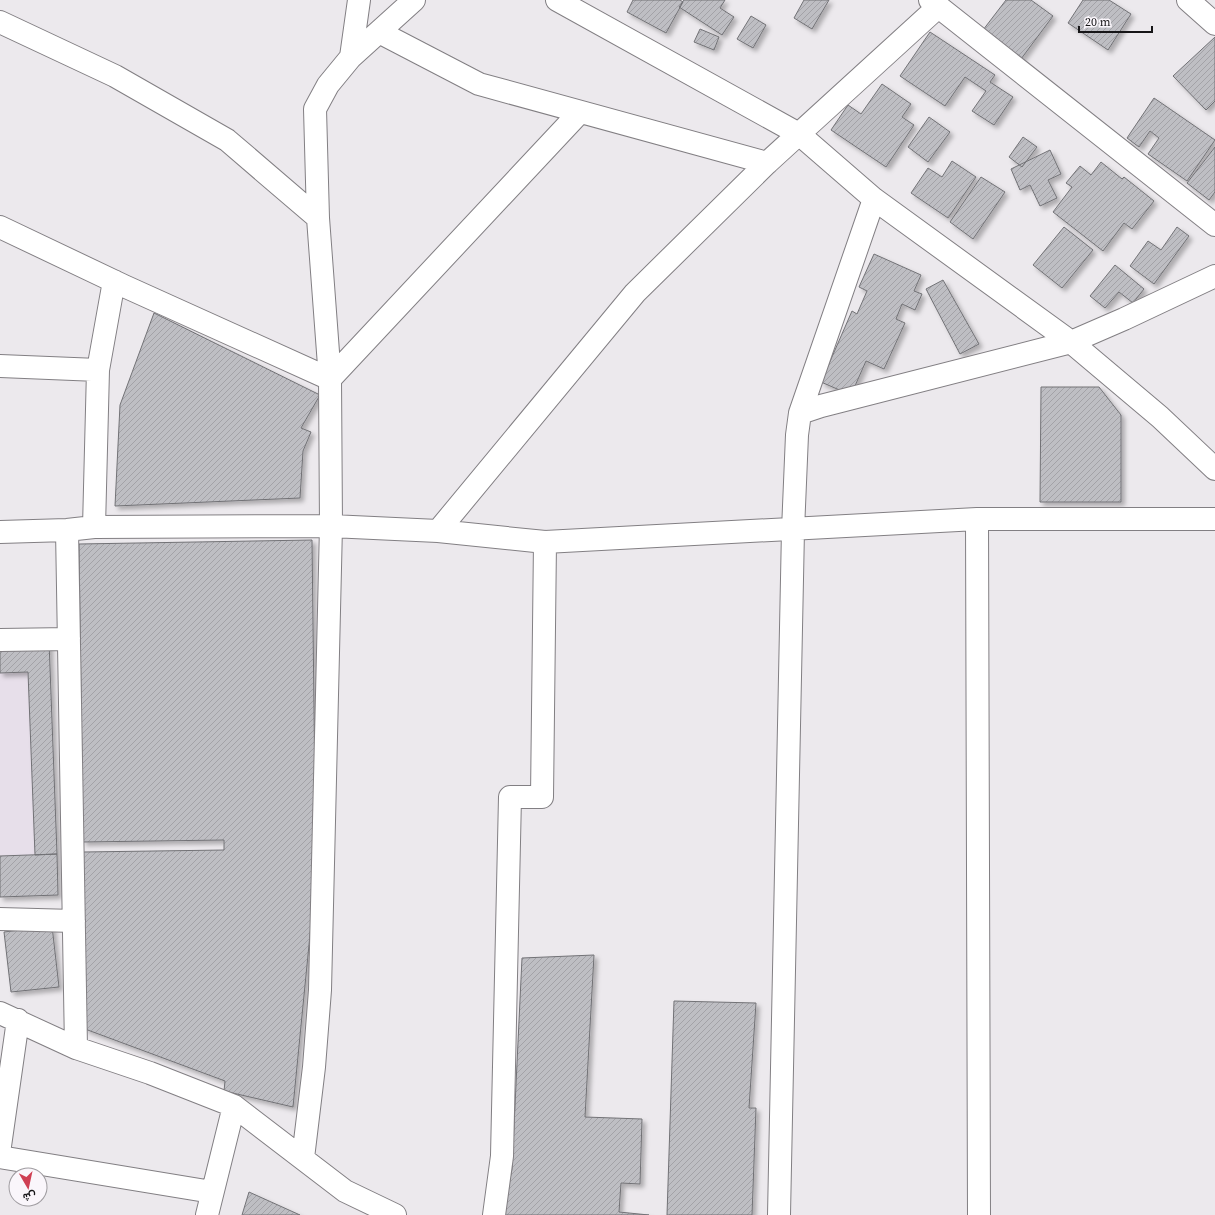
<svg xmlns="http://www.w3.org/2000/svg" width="1215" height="1215" font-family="'Source Serif 4',Vazirmatn,serif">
<defs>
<pattern id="building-hatch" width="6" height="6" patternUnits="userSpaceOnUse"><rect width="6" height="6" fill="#bebec3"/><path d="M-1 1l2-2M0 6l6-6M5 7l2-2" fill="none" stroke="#a3a2a7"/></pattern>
<filter id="shadow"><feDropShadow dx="3.5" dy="3.5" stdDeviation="2" flood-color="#0004"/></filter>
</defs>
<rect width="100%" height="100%" fill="#ece9ed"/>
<path fill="#e7dfea" d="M49,641L57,854L0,856V643Z"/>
<path fill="url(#building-hatch)" stroke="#727276" filter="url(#shadow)" d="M633,0H680L683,2L666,33L627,12Z
M684,0H725L720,8L734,17L722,35L679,7Z
M804,0H829L812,29L794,18Z
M1006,0H1031L1053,16L1021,59L983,30Z
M1083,0H1109L1131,14L1108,50L1068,23Z
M751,16L766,25L753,48L737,39Z
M700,29L719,37L714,50L694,42Z
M930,32L995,75L990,82L1013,97L994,125L972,111L986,91L965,77L945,106L900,76Z
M1215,37V101L1206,110L1173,76Z
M882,84L911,104L902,117L914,125L886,167L831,130L848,105L861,114Z
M1154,98L1215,140L1187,181L1148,154L1159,138L1150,131L1139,147L1127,138Z
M929,117L950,132L928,162L908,147Z
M1023,137L1037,147L1022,167L1009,157Z
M1215,147V192L1209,200L1187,183Z
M1050,150L1061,174L1048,180L1057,198L1040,206L1030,185L1020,190L1011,169Z
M952,161L976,177L948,218L911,193L928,168L942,177Z
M1101,162L1122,179L1124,177L1154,201L1132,229L1124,223L1103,251L1053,212L1072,187L1066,183L1080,166L1091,175Z
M981,177L1005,192L973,239L950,222Z
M1064,227L1093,250L1062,288L1033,265Z
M1177,227L1189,236L1154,284L1130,266L1148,241L1161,250Z
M874,254L921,275L914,291L922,294L915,310L902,304L896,319L905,323L884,369L866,361L851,395L821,382L852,311L857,314L867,291L859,287Z
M1115,265L1144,289L1133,303L1119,292L1105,308L1090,296Z
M943,280L979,344L960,354L926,289Z
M154,313L320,395L301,428L311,432L303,451L300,498L115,506L120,405Z
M1041,387H1099L1121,415V502H1040Z
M312,540L316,874L293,1107L224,1091L225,1081L85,1029L83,852L224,850V840L83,842L79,544Z
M49,641L57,854L35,855L28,672L0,673V643Z
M57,854L58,895L0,897V856Z
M52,926L59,987L11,992L4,932Z
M594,955L585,1117L642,1119L640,1184L621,1183L619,1212L649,1215H503L512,1169L522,958Z
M674,1001L756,1003L749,1108H756L752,1215H667Z
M249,1192L300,1215H242Z"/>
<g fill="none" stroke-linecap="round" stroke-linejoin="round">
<g stroke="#827f83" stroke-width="24">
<path id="minor" d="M557,0L799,134L874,199L1071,342L1160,417L1215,469
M930,0L1215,225
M1188,0L1215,24
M0,22L115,76L227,140L318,218
M379,32L479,84L767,163
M351,57L359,0
M0,227L124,286L330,379L580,112
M0,366L98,370
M800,413L874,199
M977,519L979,1215
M94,527L98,370L114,281
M67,530L76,1048
M438,531L635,293L767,163L938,7
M0,532L67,530L94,527L331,526L438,531L545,542L977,519H1215
M0,640L69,639
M0,919L74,921
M0,1013L76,1048L150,1073L234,1106L345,1191L395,1215
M0,1146L18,1020
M0,1157L212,1192
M303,1158L314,1067L320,990L331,526L330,379L318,218L315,109L328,85L351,57L414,0
M207,1215L234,1106
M494,1215L502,1156L510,797H542L545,542
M779,1215L793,530L797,435L800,413L821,406L1071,342L1124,319L1215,276"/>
</g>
<use href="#minor" stroke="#fff" stroke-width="22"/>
</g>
<g transform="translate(28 1187) rotate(171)"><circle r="19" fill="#faf6fb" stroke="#9f9ca0"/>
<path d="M0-3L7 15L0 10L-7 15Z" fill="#cf3f53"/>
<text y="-6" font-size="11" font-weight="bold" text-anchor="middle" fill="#161517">ش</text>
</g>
<path d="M1079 26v6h73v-6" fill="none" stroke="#161517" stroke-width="2"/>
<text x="1085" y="26" font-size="12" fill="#161517" stroke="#faf6fb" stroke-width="3" paint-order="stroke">20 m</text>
</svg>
